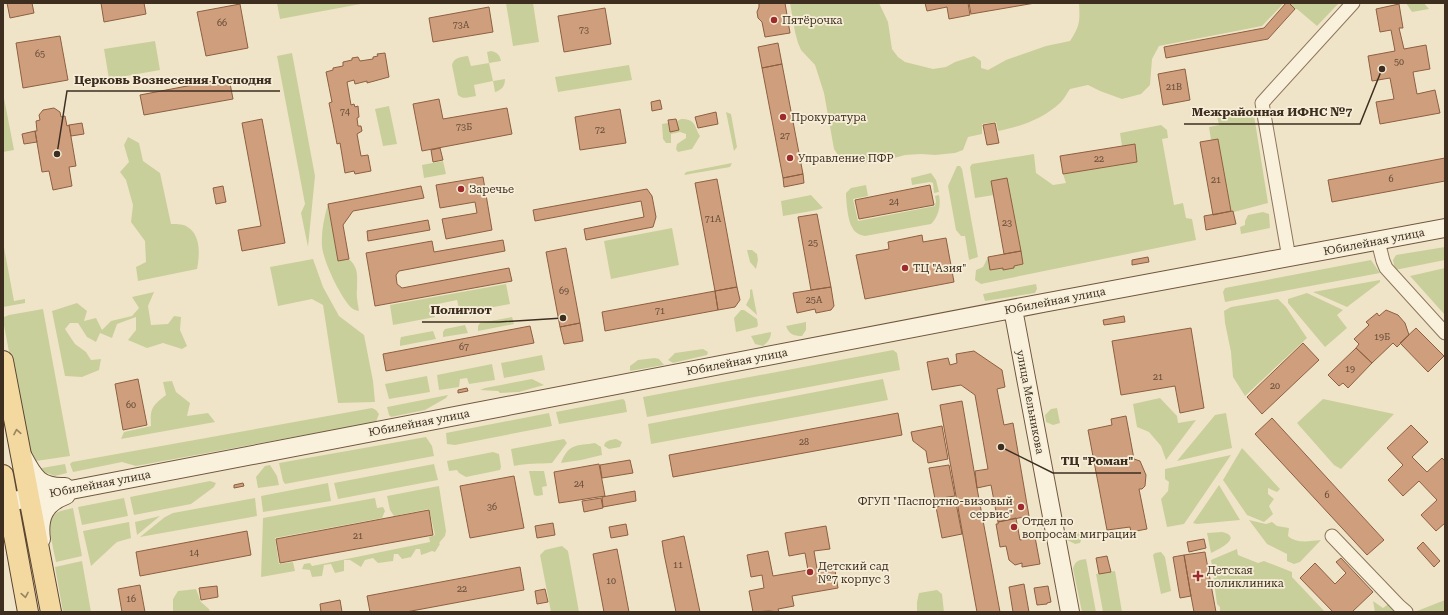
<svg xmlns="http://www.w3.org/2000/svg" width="1448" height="615" font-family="'Roboto Serif',serif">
<rect width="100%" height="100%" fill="#f0e4c8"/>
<path fill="#c9cf9b" d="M277,3H366L280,19Z
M506,3H533L539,42L513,46Z
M790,3H879L888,22L892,49L898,57L905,62L933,69L946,67L955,62L974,56L981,61V68L988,70L1006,60L1046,46L1070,41C1080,26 1080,21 1079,3H1284L1262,26L1159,46L1152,59L1150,85L1141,94L1122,99L1100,91L1088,85L1070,89C1067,93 1064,99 1061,102C1045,118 1020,127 998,131L996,122L982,124V134L968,137L963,150L955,153L935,155L921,154L905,155L887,160L860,164L842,161L834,149L824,93L815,65L801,50L798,43L795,32Z
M1289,3H1339L1317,26L1297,9H1295Z
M1406,3H1424L1429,9L1412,12Z
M155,41L160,70L109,79L104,49Z
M491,51C497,52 500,55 501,61L489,63L493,81L505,79C505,86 502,90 495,92L493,81L474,85L476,96C470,97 463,100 458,95L452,65C454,57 461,57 468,56L471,66L489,63L487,52Z
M292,53L315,176L308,247L301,213L305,204L277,56Z
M629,65L632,80L558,92L555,77Z
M4,98L14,150L3,152V99Z
M389,106L397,144L383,146L375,109Z
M1253,109L1268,203L1234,212L1233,211H1231L1218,139L1211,140L1209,127L1219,125L1217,116Z
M726,112L731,114L737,147L734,151Z
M681,119C696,119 694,126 700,136L692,149L678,152L676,149L677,144L686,138V134L680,132L671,134V143H666L663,139L662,124L668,123L670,132L678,130L677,121Z
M1161,125L1167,130L1168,138L1162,139L1174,205L1183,203L1186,218L1192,219L1196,240L981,284L975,280L976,270L983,267L988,257L990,270L1003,268L1004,270L1014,268V266L1023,264L1007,179L991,181L994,195L975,198L970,167L972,164L1034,154L1036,173L1053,185L1066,183L1063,174L1137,162L1135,144L1122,146L1120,133Z
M128,137L139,143L143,161L160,173L171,224C175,224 182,224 186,226C201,234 200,254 197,269L138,281L136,267L146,262L145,241L131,222L133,205L126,180L120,172L129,162L124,145Z
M443,161L446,174L424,178L422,165Z
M732,163L730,167L684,175L686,172Z
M957,166H960L962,169L978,257L969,260L965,236H961L956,230L948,186Z
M931,173L936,180L939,192L934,193L933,183L930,182L912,185L911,178Z
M866,185L868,196L853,199L858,221L935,206L936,201L935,196L939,195C941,205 939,216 931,224L865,236C859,235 854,232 852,227C848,221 846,201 846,193L851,188Z
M811,195L823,208L817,210L783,216L781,201Z
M328,204L338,261L349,259C359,268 357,276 357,289C356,296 358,304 359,311C359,311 354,310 353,309C342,301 323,261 322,246C321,232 324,218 328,204Z
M1263,212L1269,214L1270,228L1241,234L1240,227L1245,225V221L1248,215Z
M672,228L679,265L611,279L604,241Z
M3,242L14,301L25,299V303L3,307Z
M1445,247V260L1395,270L1393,260L1396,255Z
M747,250H752L757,254L758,260L756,269L750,262Z
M313,259L323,287L339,316L364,335L373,381L375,402L338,403L323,305L312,299L278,306L270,267Z
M1371,260L1380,273L1225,302L1223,292L1225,288Z
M1445,268V315L1410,276Z
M1380,280V282L1347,307L1313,292Z
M506,284L510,304L460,313L457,300L433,305L435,317L393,325L390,305Z
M1036,284L1037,289L1035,293L985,301L983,294Z
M752,289L757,315L746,305L750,297V290Z
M154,292L148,306L151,325L168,324L174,316L181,317L180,330L187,346L182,349L163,343L147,348L128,340L136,330V317L117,324L112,338L100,333L96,342L87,337L78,323H70L65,329L75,344L86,352L91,360L101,359L99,370L82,377L65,376L52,311L77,303L87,311L84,321L96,318L102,330L111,321L132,316L139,308L132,297Z
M1307,293L1343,310L1337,315L1347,328L1325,347L1288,303V299Z
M1278,299L1286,307L1307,338L1245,396L1233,377L1231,352L1225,323L1224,311L1231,307Z
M43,309L70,456L36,461L29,458L3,320L4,317L9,315Z
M741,310H744L757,319L758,325L757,327L736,332L734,318Z
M512,317L514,324L478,331V326L480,323Z
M806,322V330L802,336C793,336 789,334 786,326Z
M465,325L468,333L443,337V332L445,329Z
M433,331L436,339L400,346V341L401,337Z
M771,332C771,338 768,342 763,346L755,344L751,336Z
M703,349L708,352L707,355L673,363L668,360L675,353Z
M893,350L897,353L900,370L647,417L643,397Z
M542,355L545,370L504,378L501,363Z
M655,358L659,359L664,365L630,371V366L638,360Z
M492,364L495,380L469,384L467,378L460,379L459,387L439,390L437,375Z
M427,376L430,392L389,399L385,384Z
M532,379L544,385L519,392L500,393L498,391L480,390L485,388Z
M883,379L888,400L651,444L648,424Z
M172,381L176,392L190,403L187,416L208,413L215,422L121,439L124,432L151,426C150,408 152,406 166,395L163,382Z
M448,395L446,398L425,410L391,417L389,415L387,407Z
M1160,398L1177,416L1178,423L1196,420L1166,460L1161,446L1149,432L1137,427L1133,404Z
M623,399L625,401L627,412L559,424L556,412Z
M1323,399L1394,414L1341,469L1334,465L1297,423Z
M372,408L376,410L379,414L376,422L136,466L122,462L73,472L70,464L72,462Z
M1057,408L1060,423L1053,425L1046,422L1045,415L1051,409Z
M549,413L552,426L455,445L447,444L446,433Z
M1226,413L1232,448L1177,461L1215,415Z
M426,437L432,446L434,456L285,484L283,481L279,463Z
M564,439L567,443L552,463C539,464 527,463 514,466L511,449Z
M616,439L622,442L620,447L609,449L604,446C605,440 611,440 616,439Z
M595,443L601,447L602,455L581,460L561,463C569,443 576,446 595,443Z
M1242,448L1280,489L1277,492L1268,488V494L1274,499L1269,506L1273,514L1264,522L1247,515L1223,480Z
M493,452L499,454L501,467L500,470L466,477L459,473L457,470L449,471L447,461Z
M1231,455L1184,524L1167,527L1161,499L1168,491L1169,482L1165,479V469Z
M65,464L67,473L55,476L36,469Z
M434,464L438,480L338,499L334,483Z
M270,465L277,476L279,485L258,488L256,477L265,466Z
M529,471H544L547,486L542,487L543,495L537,496L534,495Z
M210,481L216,483L214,487L191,504L134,515L130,497Z
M328,483L331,501L263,512L261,496Z
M1219,485L1240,520L1197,524L1193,523Z
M439,486L446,531L445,536L439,543L440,544L435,552L432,551L427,553L421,555L420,549H416L411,557L402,559L398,554H394L393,561L378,563L373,558L365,560L361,567L350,560H344V571L335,573L331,564L324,565L322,576L312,577L310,570L302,569L304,564L310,563L312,566L430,542L429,537L435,535L429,509L394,516L390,510L387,496Z
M124,498L128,516L82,525L78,507Z
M255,498L257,516L140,537L165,517L173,513Z
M375,498L377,508L383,507L385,511L382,518L275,538L279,564L293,562L295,571L261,577L263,518Z
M73,508L82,556L56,562C54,551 46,524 53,516C58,510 67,510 73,508Z
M160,516L137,535L135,522Z
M1249,520L1266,524L1272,522L1277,526L1289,528L1288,536C1297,544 1309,541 1321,540L1300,562L1294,564L1287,561V554L1267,544Z
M129,522L131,538L117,542L91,566L83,531Z
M1080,531L1082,538L1080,543L1075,544L1067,540L1073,532Z
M1222,532C1244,537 1218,550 1211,553L1207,533Z
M562,546L568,551L579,612H551L540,555L545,550Z
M1237,549L1238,555L1258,563L1264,561L1292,572V577L1325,612H1220V607L1217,604L1211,560Z
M1161,552L1165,557L1171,591L1161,594L1153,555L1155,553Z
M1086,559L1096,612H1082L1073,569C1075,561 1078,560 1086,559Z
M82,561L91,612H63L55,567Z
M1115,571L1122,612H1103L1096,574Z
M196,589L201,602L209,609L210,612H173V599L178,591Z
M937,590L942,594L944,612H917V602L919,593Z
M1445,600V612L1417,611Z
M1373,601L1383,608L1390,603L1399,612H1375Z"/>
<path fill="#cf9f7d" stroke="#8d5f41" d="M7,3H32L34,13L10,18Z
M101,3H144L146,14L104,22Z
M759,3H785L790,33L765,37L762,22L758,18L757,12L759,7Z
M925,3H968L970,15L949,19L947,7L927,11Z
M969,3H1035L971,14Z
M1286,3H1289L1295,9L1268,39L1166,58L1164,47L1264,28Z
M240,4L248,48L206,56L197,12Z
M1399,4L1403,28H1399L1404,49L1426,45L1430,69L1413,72L1417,94L1435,90L1440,113L1380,124L1376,102L1394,99L1390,78L1372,81L1368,56L1395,51L1391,30L1380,32L1376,9Z
M489,7L493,32L433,42L429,18Z
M605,8L611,44L564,52L558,16Z
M60,36L68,80L23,88L16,43Z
M778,43L782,64L762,68L758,47Z
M385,53L389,77L367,83V81L355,84L354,80L347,82L351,105L354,104L355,107L358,106L359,117L357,118L358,126H361L362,131L357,134L361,156L368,155L371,171L355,174L354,171L345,173L340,143L337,144L333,123L329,103L332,102L326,72L333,70V68L343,66V62L352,60V58L358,57L360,61L373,59V57L378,56L377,54Z
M782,64L803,174L783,178L762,68Z
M1185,69L1190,100L1163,105L1158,74Z
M229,78L233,99L144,115L140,95Z
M439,99L443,119L507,108L512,134L422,151L413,104Z
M660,100L662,109L652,111L651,102Z
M54,108L60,112L61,117L65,116L67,126L69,125L76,166L69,167L72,186L53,190L49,171L42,172L35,131H37L36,121L40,120L39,115L43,110Z
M620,109L626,143L580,150L575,117Z
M716,112L718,124L698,128L695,117Z
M262,119L285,243L242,251L238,230L261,226L242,123Z
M676,119L679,130L670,132L668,120Z
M82,123L84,134L71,136L69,125Z
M995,123L999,143L987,145L983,125Z
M35,131L37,142L24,144L22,134Z
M1218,139L1231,211L1213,215L1200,142Z
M1135,144L1137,162L1063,174L1060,156Z
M440,148L443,160L433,162L431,150Z
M1445,158V181L1332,202L1328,180Z
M803,174L804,183L784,187L783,178Z
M483,177L492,230L446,239L442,219L477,213L475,202L440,208L436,185Z
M1007,178L1021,251L1004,254L991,181Z
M717,179L737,287L715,291L695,183Z
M930,185L934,205L859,219L855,200Z
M223,186L226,202L216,204L213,188Z
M421,186L424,198L353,211L343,225L349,259L338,261L328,204Z
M647,189L652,196L656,217L653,227L586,240L584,229L644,217L641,201L535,221L533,210Z
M1233,211L1236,224L1206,230L1204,216Z
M817,214L831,287L811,290L798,217Z
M428,220L430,230L368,241L367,231Z
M922,235L923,242L946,238L954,282L865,299L856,255L889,249L888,242Z
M503,240L505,251L399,271L396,275L397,284L402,288L509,268L512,281L375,306L366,253L432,241L434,252Z
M566,248L580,323L560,327L546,252Z
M1021,251L1023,264L1014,266V268L1003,270V268L990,270L988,257Z
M1148,257L1149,262L1132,265V260Z
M737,287L740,300L735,307L718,310L715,291Z
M831,287L834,306L831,310L816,313L815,309L797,313L793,293Z
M715,291L718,310L605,331L602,312Z
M1386,310L1398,315L1405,323L1409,335L1397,347L1393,343L1372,363L1356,348L1359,344L1354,339L1369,325L1366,322L1377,313L1379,316Z
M1124,316L1125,322L1104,325L1103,320Z
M580,323L583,341L564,344L560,327Z
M530,326L534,343L386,371L383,354Z
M1191,328L1204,408L1180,413L1175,386L1121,395L1112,341Z
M1416,328L1444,356L1428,372L1400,343Z
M1303,343L1319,360L1262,414L1247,397Z
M1356,348L1372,363L1348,388L1343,383L1339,386L1328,375Z
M974,351L1002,370L1005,387L997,389L1004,425L1013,423L1029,516L998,522L991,485L977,488L975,471L988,469L975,395L961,385L932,390L927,362L948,358L950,365L957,363L956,354Z
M138,379L147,425L123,430L115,384Z
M467,388L468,391L458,393V390Z
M962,401L977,488L1000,612H977L963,536L940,405Z
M898,413L902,435L673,477L669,455Z
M1126,416L1134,459L1140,461L1146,475L1145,486L1142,489H1139L1147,529L1131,532L1130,527L1107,530L1088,430L1112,425L1111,419Z
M1272,418L1384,540L1367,555L1255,434Z
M1411,425L1428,442L1412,457L1427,472L1442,458L1445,461V523L1436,531L1421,515L1437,500L1419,481L1403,496L1388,480L1403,465L1387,448Z
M942,426L948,459L928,463L926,451L913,441L911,432Z
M630,460L633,473L602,478L600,465Z
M599,464L605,496L559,503L554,472Z
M949,465L955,496L935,499L929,468Z
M514,476L524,528L470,538L460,486Z
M243,483L244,486L234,488V485Z
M635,491L636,501L603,507L602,497Z
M601,498L603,508L584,512L582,501Z
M956,503L962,534L942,538L936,507Z
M429,510L433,535L280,563L276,539Z
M1016,518L1020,540L1035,537L1040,564L1022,567V563L1015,565L1009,560L1006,546L1000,547L996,524H998V522Z
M553,523L555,535L537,538L535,526Z
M626,524L628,535L611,538L609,527Z
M826,526L830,549L814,551L817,569L834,565L838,588L792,596L794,606L778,609L779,612L769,611L753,612L749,591L764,588L762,575L751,577L747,555L768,551L773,576L808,570L805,553L789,556L785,533Z
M247,531L251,555L140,576L136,552Z
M684,536L700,612H676L664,554L662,541Z
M1204,539L1206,548L1189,552L1187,542Z
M1423,542L1440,561L1434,567L1417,548Z
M617,549L629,612H604L593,554Z
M1205,552L1216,612H1194L1191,596L1184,555Z
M1184,555L1191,596L1180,598L1173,557Z
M1107,556L1111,572L1099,574L1096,558Z
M1341,558L1373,592L1352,612H1333L1300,578L1315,563L1335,584L1346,573L1336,562Z
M520,567L524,590L406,612H370L367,596Z
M1024,584L1029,612H1013L1009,587Z
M140,585L145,612H122L118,589Z
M217,586L218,597L201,600L199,588Z
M1048,586L1051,602L1047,603V604L1037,605L1034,588Z
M545,589L548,602L537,604L535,591Z
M340,600L342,612H321L320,604Z"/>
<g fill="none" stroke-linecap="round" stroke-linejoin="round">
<g stroke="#8d765c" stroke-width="15">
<path id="minor" d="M1378,241L1383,261L1386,268L1445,333
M1289,258L1262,103L1353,3
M1332,536L1399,606L1406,612"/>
</g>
<g stroke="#6f573f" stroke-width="20">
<path id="secondary" d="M1013,309L1070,612
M23,457C34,478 40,488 65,487
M3,503L1043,303L1445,228
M41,539C38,516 45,503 66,495"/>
</g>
<g stroke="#5b4430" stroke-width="22">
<path id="primary" d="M3,361L51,612
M3,475L28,612"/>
</g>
<use href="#minor" stroke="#faf1dc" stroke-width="13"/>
<use href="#secondary" stroke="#faf1dc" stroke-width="18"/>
<use href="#primary" stroke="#f3d9a0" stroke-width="20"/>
</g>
<defs><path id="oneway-chevron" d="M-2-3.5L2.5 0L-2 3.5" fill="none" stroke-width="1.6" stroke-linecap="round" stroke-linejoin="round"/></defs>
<g stroke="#988460">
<use href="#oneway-chevron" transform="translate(17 432) rotate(-101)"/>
<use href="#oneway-chevron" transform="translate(25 595) rotate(80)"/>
</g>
<g fill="#9e2a2b" stroke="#f7eed8" stroke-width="1.5">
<circle cx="774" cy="20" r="4"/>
<circle cx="783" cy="117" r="4"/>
<circle cx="790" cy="158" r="4"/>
<circle cx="461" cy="189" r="4"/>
<circle cx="905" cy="268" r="4"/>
<circle cx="1021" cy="507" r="4"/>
<circle cx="1014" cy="527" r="4"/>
<circle cx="810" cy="572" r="4"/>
<path d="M1196 570h4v4h4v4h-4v4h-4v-4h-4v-4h4z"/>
</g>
<g text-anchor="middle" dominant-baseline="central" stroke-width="3.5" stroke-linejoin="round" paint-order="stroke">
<g font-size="9" fill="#624a37">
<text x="222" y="23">66</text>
<text x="461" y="25">73А</text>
<text x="584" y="30">73</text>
<text x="40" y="54">65</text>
<text x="1399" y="62">50</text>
<text x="1174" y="87">21В</text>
<text x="345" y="112">74</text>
<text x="464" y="127">73Б</text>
<text x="600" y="130">72</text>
<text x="785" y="136">27</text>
<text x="1099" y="159">22</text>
<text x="1391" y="179">6</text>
<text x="1216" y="180">21</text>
<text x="894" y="202">24</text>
<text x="713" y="219">71А</text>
<text x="1007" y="223">23</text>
<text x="813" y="243">25</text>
<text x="564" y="291">69</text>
<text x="814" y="300">25А</text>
<text x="660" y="311">71</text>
<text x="1382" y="337">19Б</text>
<text x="464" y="347">67</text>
<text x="1350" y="369">19</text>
<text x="1158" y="377">21</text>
<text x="1275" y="386">20</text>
<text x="131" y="405">60</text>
<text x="804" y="442">28</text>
<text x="579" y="484">24</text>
<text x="1327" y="495">6</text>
<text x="492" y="507">36</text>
<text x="358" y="536">21</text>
<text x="194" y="553">14</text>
<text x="678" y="565">11</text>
<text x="611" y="581">10</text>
<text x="462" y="589">22</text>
<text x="131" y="599">16</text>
</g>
<g font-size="11" fill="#3d2e20" stroke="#f7eed8" text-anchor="start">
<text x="782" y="20">Пятёрочка</text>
<text x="791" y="117">Прокуратура</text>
<text x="798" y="158">Управление ПФР</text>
<text x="469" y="189">Заречье</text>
<text x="913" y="268">ТЦ "Азия"</text>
<text x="1013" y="501" text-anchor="end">ФГУП "Паспортно-визовый<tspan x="1013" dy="13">сервис"</tspan></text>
<text x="1022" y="521">Отдел по<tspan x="1022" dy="13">вопросам миграции</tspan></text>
<text x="818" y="566">Детский сад<tspan x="818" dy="13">№7 корпус 3</tspan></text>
<text x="1207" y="570">Детская<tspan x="1207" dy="13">поликлиника</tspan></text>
</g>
<g font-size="11" fill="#3d2e20" stroke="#f7eed8">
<text transform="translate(1374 242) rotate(-11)">Юбилейная улица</text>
<text transform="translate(1055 301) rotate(-11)">Юбилейная улица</text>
<text transform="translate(737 362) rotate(-11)">Юбилейная улица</text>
<text transform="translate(1030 402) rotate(79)">улица Мельникова</text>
<text transform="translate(419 423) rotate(-11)">Юбилейная улица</text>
<text transform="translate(100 484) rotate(-11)">Юбилейная улица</text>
</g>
</g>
<path fill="none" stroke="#3d2e20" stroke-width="1.5" d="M57 154L67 91H280M1382 69L1360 124H1184M563 318L499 322H422M1001 447L1053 473H1141"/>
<g fill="#3d2e20" stroke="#f7eed8" stroke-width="1.5">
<circle cx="57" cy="154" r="4"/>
<circle cx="1382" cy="69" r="4"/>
<circle cx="563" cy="318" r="4"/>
<circle cx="1001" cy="447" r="4"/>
</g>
<g font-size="12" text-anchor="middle" font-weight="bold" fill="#3d2e20" stroke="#f7eed8" stroke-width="3.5" stroke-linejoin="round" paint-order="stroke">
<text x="173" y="84">Церковь Вознесения Господня</text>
<text x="1272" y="116">Межрайонная ИФНС №7</text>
<text x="461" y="314">Полиглот</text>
<text x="1097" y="465">ТЦ "Роман"</text>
</g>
<rect width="1448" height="615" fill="none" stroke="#3d2e20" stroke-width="8"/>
</svg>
